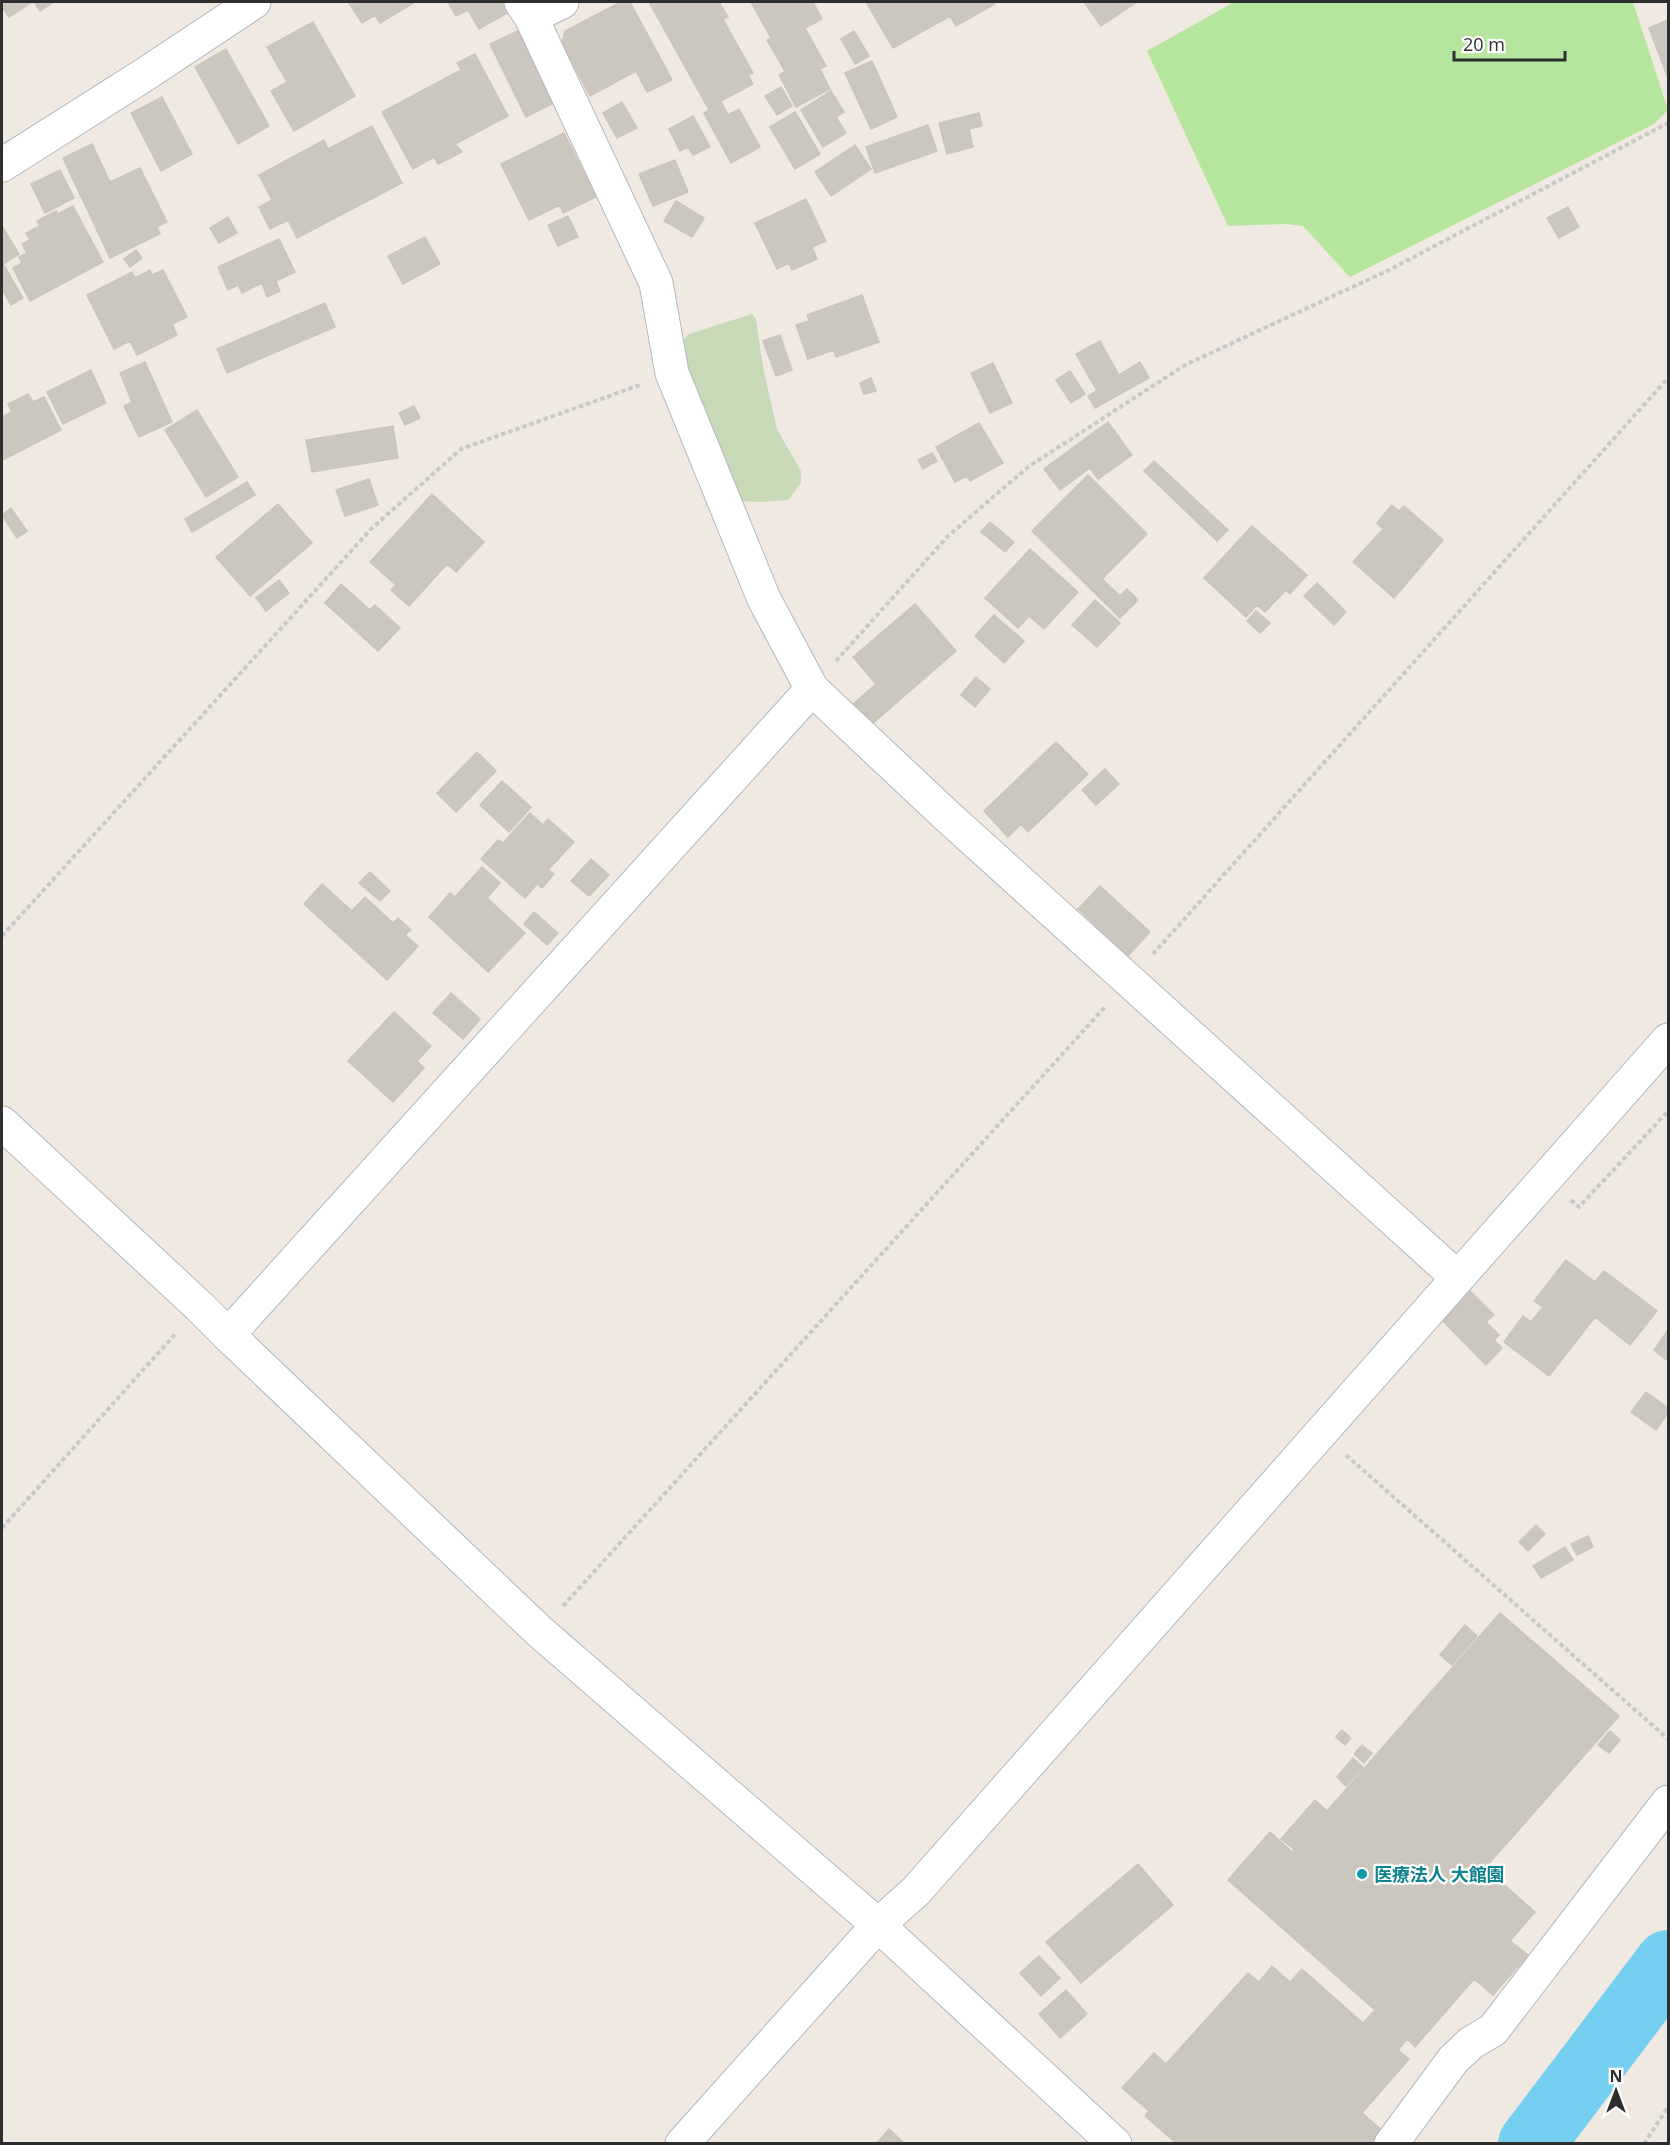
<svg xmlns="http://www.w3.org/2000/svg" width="1670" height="2145" font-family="'Open Sans','Noto Sans JP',sans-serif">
<rect width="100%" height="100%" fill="#efe9e1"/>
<path fill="#b6e59e" d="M1234,2H1633L1668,110L1654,124L1350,277L1303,226L1286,224L1228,226L1147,51Z"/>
<path fill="#c8d9b8" d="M752,314L756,319L763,367L777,429L801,471V483L788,500L761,502L734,501L675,348L689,334Z"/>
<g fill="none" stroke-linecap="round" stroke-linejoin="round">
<path stroke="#75cff0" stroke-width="66" d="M1531,2144L1668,1963"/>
</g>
<path fill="#cbc7bf" stroke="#cbc5ba" stroke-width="1.5" d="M2,2H32L9,17L2,7Z
M34,2H54L40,11Z
M348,2H415L380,23L375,15L362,23Z
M448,2H503L509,12L479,29L468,10L456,16Z
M621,2H630L672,80L647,92L636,71L590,96L562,42L565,31Z
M649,2H719L728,17L723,19L753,73L748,75L753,84L721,101L728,115L739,109L760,147L731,163L704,113L709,110Z
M751,2H813L822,19L805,28L826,66L820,69L830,89L796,107L779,75L785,71L767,40L771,38Z
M866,2H994L995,4L956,26L950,16L893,48Z
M1084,2H1137L1101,26Z
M1668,20V78L1649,28Z
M313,22L355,96L294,131L271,91L287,82L267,47Z
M520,30L556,102L526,117L490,44Z
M854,31L869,56L855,64L841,39Z
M226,49L269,126L238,144L195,67Z
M475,54L508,116L455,144L462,152L438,164L434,157L413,169L382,112L461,70L457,63Z
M872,61L897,117L871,129L845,73Z
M781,87L792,106L777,115L765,96Z
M831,91L844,112L836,117L846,133L823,147L801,110Z
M162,97L192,154L161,171L131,113Z
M622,102L637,128L617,138L603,113Z
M795,112L820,154L795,169L770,127Z
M979,113L982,126L969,129L973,147L947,154L939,123Z
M693,116L710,147L693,155L688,147L680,151L669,129Z
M928,125L937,151L875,173L866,147Z
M372,126L402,183L297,238L288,220L270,229L259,207L272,200L259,175L324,140L328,149Z
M564,133L596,197L563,213L560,205L529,220L501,164Z
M92,144L110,182L140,168L167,222L157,227L160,234L110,258L63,158Z
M855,145L871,169L831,196L815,172Z
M675,160L688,192L653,206L639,174Z
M60,170L74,198L45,213L31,184Z
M806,199L826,241L812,247L817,259L792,270L789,263L777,269L755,223Z
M676,201L704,218L692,237L664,221Z
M73,206L103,262L30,301L13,268L22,263L19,257L27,253L22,244L30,240L26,233L40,226L37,221L56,211L58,214Z
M1568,207L1579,227L1559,238L1547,218Z
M568,216L578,237L558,246L548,225Z
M228,217L237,233L219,243L210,228Z
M2,226L19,254L3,264L23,298L11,305L2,289Z
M425,237L440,264L403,284L388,256Z
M279,239L295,272L276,281L280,291L267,297L262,283L242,293L238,285L228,290L218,267Z
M136,250L142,258L130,267L124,259Z
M150,270L152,275L163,270L187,317L172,324L177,335L137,355L130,341L114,349L87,295L132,272L135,278Z
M862,295L879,342L836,357L834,350L808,359L796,325L809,321L807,315Z
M325,303L335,327L227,373L217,349Z
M780,335L792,370L776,376L763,341Z
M1100,341L1119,375L1140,362L1149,378L1095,408L1088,396L1097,391L1076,354Z
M145,362L172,422L139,437L124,406L132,402L120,373Z
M993,363L1012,403L990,413L971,373Z
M91,370L106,403L63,424L47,392Z
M1070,371L1085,394L1071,403L1056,380Z
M871,378L876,391L864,394L860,383Z
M28,394L33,402L44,397L61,430L3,460L2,456V417L12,412L8,404Z
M414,406L420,418L405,425L399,413Z
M197,410L238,477L206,497L165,430Z
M1108,422L1132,455L1098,479L1090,468L1060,490L1044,469Z
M979,423L1003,463L970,481L967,476L955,482L936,447Z
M393,426L398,458L312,472L306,440Z
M932,453L937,461L923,469L918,460Z
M1154,461L1228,530L1217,541L1144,471Z
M1088,475L1147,534L1102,579L1120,596L1127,589L1138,600L1120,618L1032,531Z
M369,479L378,505L345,516L336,490Z
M247,482L255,495L192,532L185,519Z
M432,494L484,542L456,572L447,564L409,606L391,590L396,585L370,562Z
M278,504L312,543L250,596L216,557Z
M1392,505L1399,511L1404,506L1443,540L1394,598L1353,562L1383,529L1377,523Z
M11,508L27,531L17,538L2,515Z
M990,522L1014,542L1005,552L981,532Z
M1252,526L1307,575L1290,594L1286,590L1265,612L1257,605L1246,617L1204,578Z
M1030,549L1078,592L1044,629L1029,616L1018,628L985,598Z
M279,580L289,593L266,611L256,598Z
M1317,583L1346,612L1334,625L1304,596Z
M341,584L370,610L375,605L400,628L378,651L325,603Z
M1095,600L1120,623L1097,647L1072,625Z
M915,604L956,651L871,725L853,704L876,684L853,657Z
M1256,611L1270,623L1260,633L1247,621Z
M994,615L1024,641L1004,663L975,636Z
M976,677L990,689L975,707L961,695Z
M1056,742L1088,774L1028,832L1021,824L1008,837L984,811Z
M477,752L496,771L456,812L437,793Z
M1105,769L1119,784L1096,805L1082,790Z
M502,781L531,807L509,832L480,805Z
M530,813L543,825L548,819L574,842L548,870L554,874L542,888L537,884L525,898L481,859L498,840L503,843Z
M591,859L609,875L589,896L571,881Z
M482,867L500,883L487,898L525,933L488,972L429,917L450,893L455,897Z
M370,872L390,891L380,901L359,883Z
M322,884L352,911L365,897L393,923L398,918L411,930L405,935L418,946L387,980L304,904Z
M1100,886L1150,932L1128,956L1078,909Z
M534,912L558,933L547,945L524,924Z
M451,993L480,1019L463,1039L433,1013Z
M394,1012L431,1046L417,1061L424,1068L393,1102L348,1061Z
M1566,1260L1595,1282L1604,1271L1657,1311L1630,1345L1595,1317L1549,1376L1504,1342L1523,1316L1531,1322L1543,1307L1534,1301Z
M1469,1290L1494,1315L1486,1322L1499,1335L1494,1340L1502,1348L1486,1365L1440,1318Z
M1668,1330V1361L1654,1350Z
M1646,1392L1668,1408V1413L1656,1430L1631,1412Z
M1536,1525L1545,1534L1528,1551L1519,1542Z
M1588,1536L1593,1547L1577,1555L1571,1544Z
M1565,1547L1573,1560L1541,1578L1533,1566Z
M1500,1613L1619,1716L1485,1868L1535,1912L1510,1941L1528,1955L1493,1995L1474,1979L1415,2047L1407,2039L1398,2050L1409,2059L1362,2113L1384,2132L1374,2144H1177L1145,2116L1149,2111L1122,2088L1154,2053L1166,2064L1248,1973L1259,1982L1272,1966L1290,1982L1302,1969L1363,2023L1375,2010L1228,1880L1270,1832L1292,1852L1295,1850L1281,1839L1315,1800L1327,1811Z
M1465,1625L1477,1636L1452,1665L1440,1655Z
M1342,1730L1351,1738L1345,1745L1336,1737Z
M1610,1731L1620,1740L1609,1753L1598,1745Z
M1362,1745L1372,1753L1364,1763L1354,1754Z
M1353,1758L1363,1767L1346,1786L1337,1777Z
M1138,1864L1173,1905L1081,1983L1046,1942Z
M1039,1956L1060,1978L1041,1996L1020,1973Z
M1066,1990L1087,2014L1060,2038L1039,2014Z
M889,2129L905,2144H876Z"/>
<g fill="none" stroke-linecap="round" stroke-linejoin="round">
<g stroke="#b4b7c1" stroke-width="35">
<path id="minor" d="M521,2L531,17L656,283L672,373L764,599L812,689L946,815L1458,1278
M531,17L562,2
M2,165L144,75L254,2
M228,1335L812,689
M878,1925L916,1891L1668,1040
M1391,2144L1453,2060L1471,2043L1493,2030L1668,1802"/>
</g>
<g stroke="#b4b7c1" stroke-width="35">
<path id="tertiary" d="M2,1123L200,1307L228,1335L539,1631L878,1925L1115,2144
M682,2144L878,1925"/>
</g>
<path stroke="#c9c9c9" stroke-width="4" stroke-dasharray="4.5 3" stroke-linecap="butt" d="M836,661L948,536L1028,467L1185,365L1389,270L1668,123
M2,936L371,529L461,449L640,385
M1153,954L1668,378
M1571,1200L1579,1207L1668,1111
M1346,1455L1668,1739
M2,1528L177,1332
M563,1606L1105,1007
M1644,2144L1668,2107"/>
<use href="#minor" stroke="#fff" stroke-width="33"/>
<use href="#tertiary" stroke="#fff" stroke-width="33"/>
</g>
<circle fill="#0f9aa8" stroke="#fff" stroke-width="2" cx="1362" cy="1874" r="6"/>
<g text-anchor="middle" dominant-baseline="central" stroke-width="4.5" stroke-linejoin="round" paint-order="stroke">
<g font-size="18" font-weight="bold" fill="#0d838f" stroke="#fff" text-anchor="start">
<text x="1374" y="1874">医療法人 大館園</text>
</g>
</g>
<rect width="1670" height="2145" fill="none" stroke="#2e2e2e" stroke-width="6"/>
<g transform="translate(1616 2091)" stroke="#ffffff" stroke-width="4.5" paint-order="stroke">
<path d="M0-4.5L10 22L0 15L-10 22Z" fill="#2e2e2e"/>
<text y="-9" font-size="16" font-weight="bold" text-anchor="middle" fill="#2e2e2e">N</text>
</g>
<path d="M1454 51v9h111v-9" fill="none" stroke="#2e2e2e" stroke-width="3"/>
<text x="1463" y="51" font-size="18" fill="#2e2e2e" stroke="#ffffff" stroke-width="4.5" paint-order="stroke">20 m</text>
</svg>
